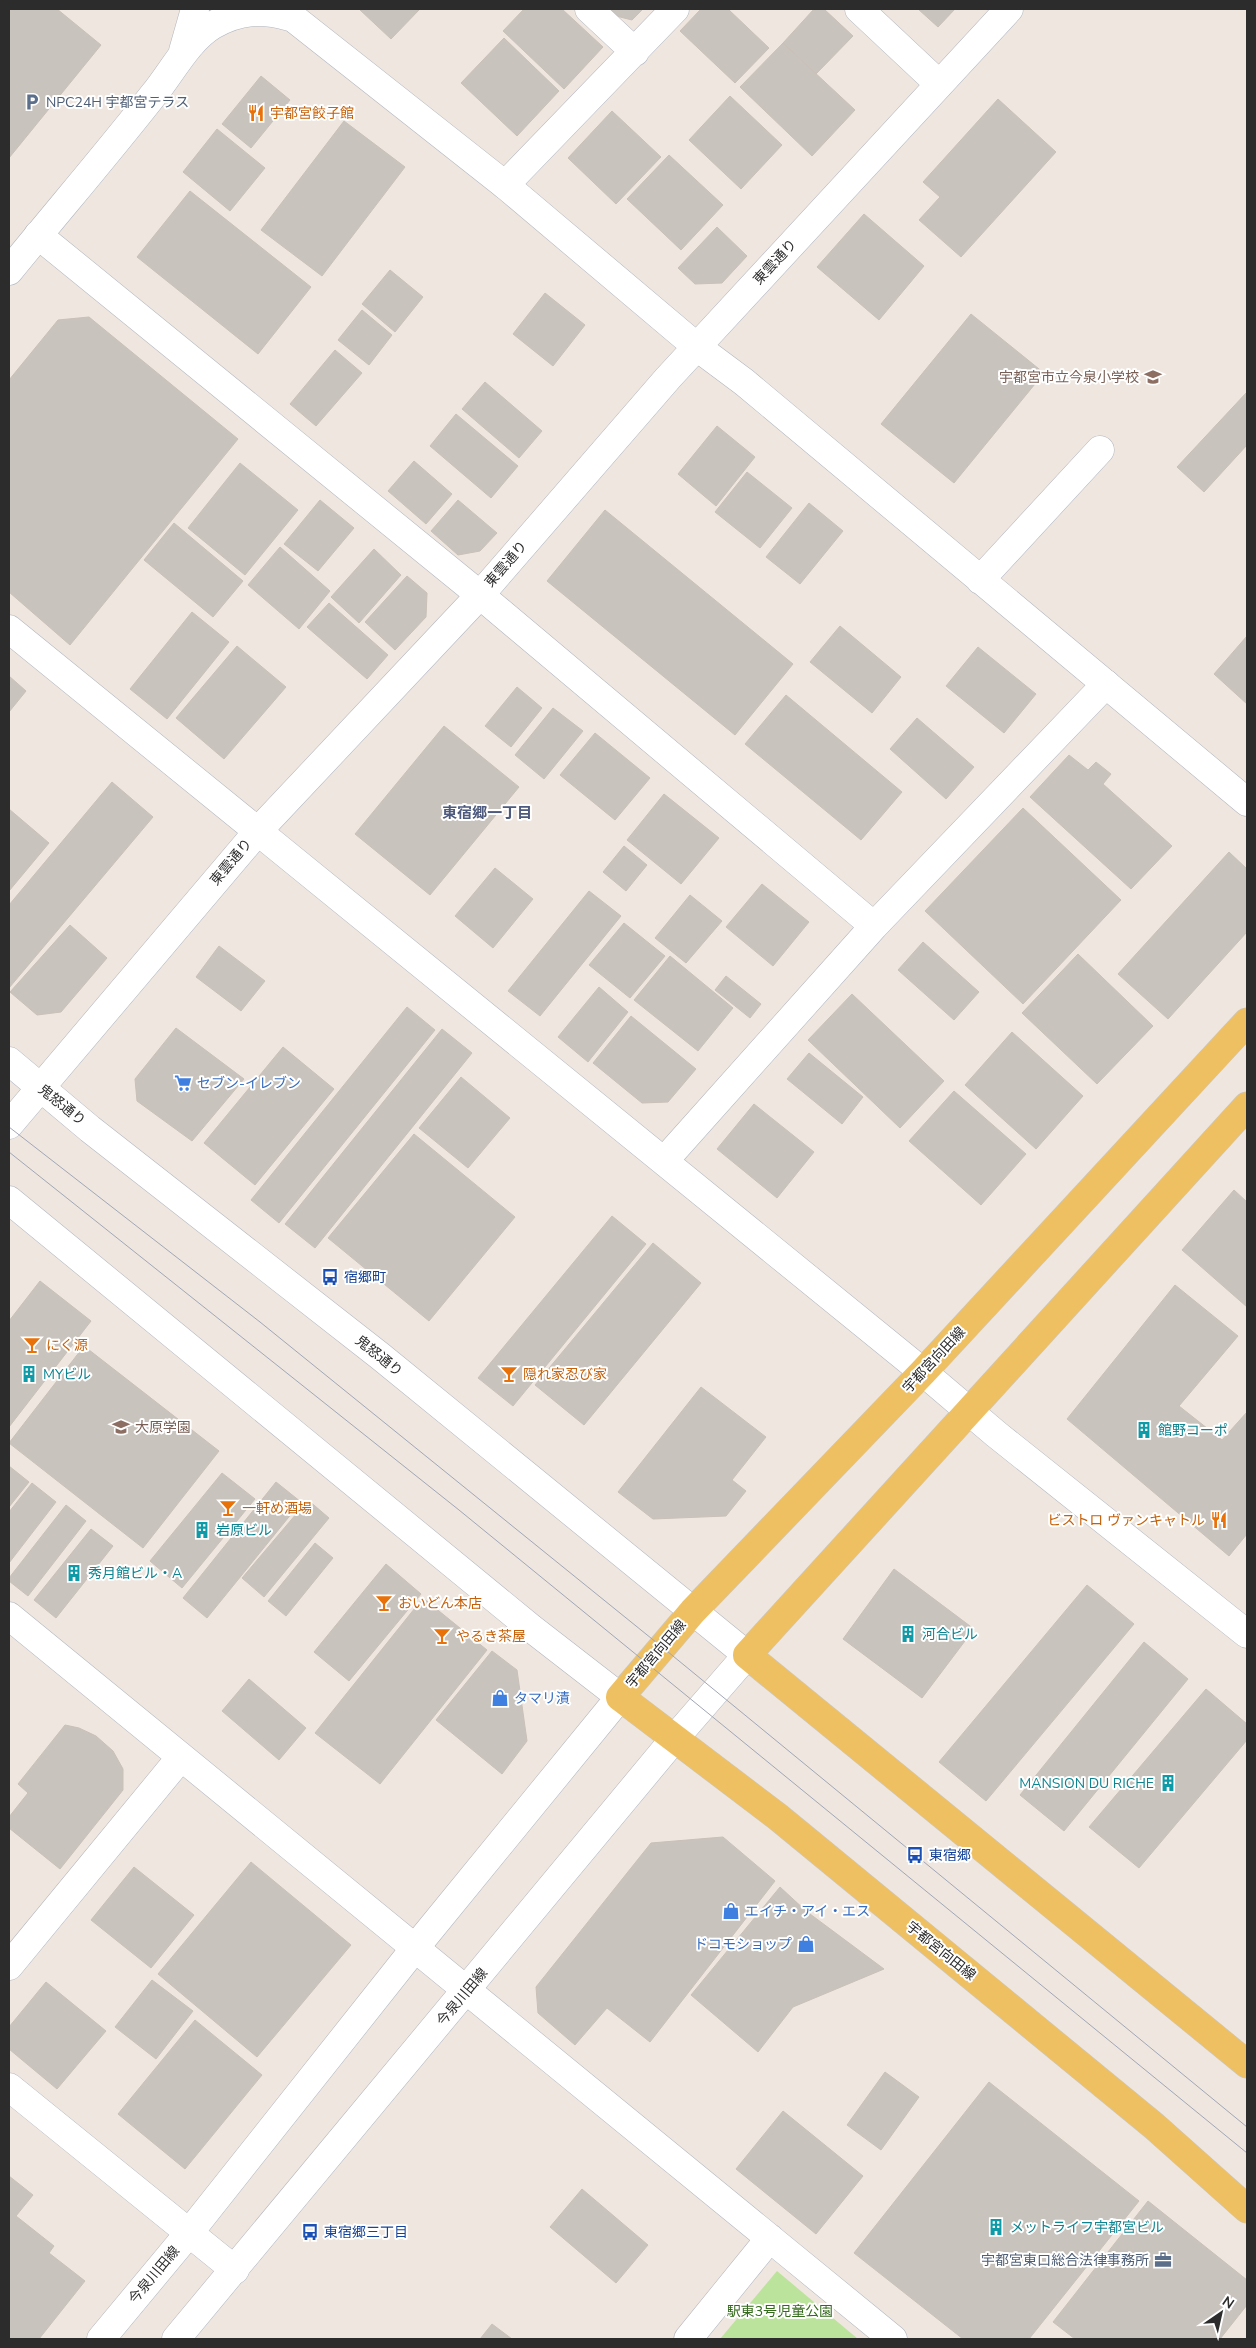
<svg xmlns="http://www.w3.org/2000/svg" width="1256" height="2348" font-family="'Nunito Sans','Noto Sans JP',sans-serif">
<rect width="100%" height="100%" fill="#eee6df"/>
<path fill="#bce39c" d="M777,2271L858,2339H720Z"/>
<path fill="#c9c3be" stroke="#c9c1b8" d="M9,9H57L101,45L9,158Z
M359,9H418L419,10L391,39Z
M524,9H562L603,47L564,89L503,31Z
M608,9H643L632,20L616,16Z
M701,9H728L769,48L735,83L680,31Z
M814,9H824L853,36L816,74L783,43Z
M918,9H955L938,27Z
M504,38L559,91L517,136L461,83Z
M783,43L855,110L812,156L740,87Z
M261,76L290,100L251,148L222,124Z
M730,96L782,145L741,189L689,140Z
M998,99L1056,152L961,257L919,220L940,197L923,182Z
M612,111L661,157L616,204L568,158Z
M344,121L405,167L322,276L261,230Z
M217,129L265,168L230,211L183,172Z
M669,155L723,205L681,250L627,199Z
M190,191L311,287L258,354L137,257Z
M864,214L924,266L879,320L817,267Z
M717,227L747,256L722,283L695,284L678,268Z
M390,270L423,297L395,332L362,304Z
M545,293L585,325L553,366L513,334Z
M362,310L392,335L369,365L338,340Z
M971,314L1044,373L954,483L881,424Z
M89,317L238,439L70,645L9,592V380L58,320Z
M335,350L362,373L316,426L290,404Z
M485,382L542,431L519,458L462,409Z
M1247,392V445L1204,492L1177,467Z
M456,414L518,466L491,498L430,446Z
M717,426L755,457L716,506L678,474Z
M414,461L452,494L426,524L388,491Z
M240,463L298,510L245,575L188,528Z
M747,472L792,508L760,548L715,512Z
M320,500L354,528L318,571L284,544Z
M458,500L497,533L480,551L458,555L431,531Z
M809,503L843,531L800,584L766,557Z
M605,510L793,664L735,735L547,581Z
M174,523L243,581L213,617L144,560Z
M280,547L330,591L299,629L248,585Z
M374,549L401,575L359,623L331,597Z
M407,576L427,593L426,617L395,650L365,622Z
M329,603L388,655L367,679L307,627Z
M192,612L229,642L167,719L130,689Z
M840,626L901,677L872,713L810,662Z
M1247,636V704L1214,674Z
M237,646L286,687L224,759L176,718Z
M978,647L1036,694L1004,733L946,686Z
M9,676L26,691L9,712Z
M517,687L542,708L511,747L485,726Z
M786,695L902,792L861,840L745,744Z
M553,708L583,731L544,779L515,755Z
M917,718L974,767L946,799L890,749Z
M444,726L519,787L430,895L355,834Z
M595,733L650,778L615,820L560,775Z
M1069,755L1088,770L1096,762L1111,774L1103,784L1172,846L1131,889L1030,797Z
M112,782L153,817L9,988V905Z
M664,794L719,838L681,884L627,840Z
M1023,808L1121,900L1023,1004L925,911Z
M9,809L49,843L9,891Z
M624,846L647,865L626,891L603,872Z
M1229,852L1247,869V932L1168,1019L1118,974Z
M495,868L533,899L493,948L455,916Z
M762,884L809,922L773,966L726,927Z
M589,891L621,916L540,1016L508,991Z
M690,895L722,921L686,963L655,938Z
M624,923L665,956L630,998L589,965Z
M70,925L107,958L61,1012L37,1015L10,992Z
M923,942L979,992L954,1020L898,970Z
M219,946L265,981L241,1011L196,977Z
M1078,954L1153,1026L1097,1084L1022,1013Z
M670,956L733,1008L698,1051L634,1000Z
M726,976L761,1004L750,1018L715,990Z
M599,987L628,1012L588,1062L558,1037Z
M852,994L944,1081L900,1128L808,1040Z
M407,1007L435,1030L279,1223L251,1200Z
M631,1016L696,1069L668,1102L642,1103L593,1063Z
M176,1028L244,1079L192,1141L137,1101L135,1079Z
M442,1029L472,1053L315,1248L285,1224Z
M1012,1032L1083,1096L1036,1149L965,1085Z
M283,1047L334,1089L255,1185L204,1143Z
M809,1053L863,1097L842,1124L787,1079Z
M461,1077L510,1118L468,1168L419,1128Z
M954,1091L1026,1154L981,1205L909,1141Z
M754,1104L814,1152L777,1198L717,1149Z
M414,1134L515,1217L429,1321L328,1238Z
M1234,1190L1247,1202V1307L1182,1250Z
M612,1216L646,1244L513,1406L478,1378Z
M653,1243L701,1283L584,1425L535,1385Z
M40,1281L91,1321L9,1427V1321Z
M1175,1285L1238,1336L1179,1406L1222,1440L1247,1412V1534L1229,1556L1067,1419Z
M84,1346L219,1451L143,1548L9,1443Z
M701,1387L766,1437L732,1480L746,1491L726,1516L653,1519L618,1492Z
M9,1466L29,1482L9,1507Z
M222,1473L255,1499L182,1588L150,1561Z
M276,1482L301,1502L207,1618L183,1598Z
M32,1483L56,1502L9,1563V1512Z
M308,1500L329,1518L264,1597L242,1578Z
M66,1505L86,1521L28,1596L9,1581V1578Z
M91,1529L113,1546L56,1618L34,1600Z
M315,1543L333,1558L286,1616L268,1601Z
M386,1564L421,1594L349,1681L314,1652Z
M894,1569L974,1629L922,1698L843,1639Z
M1087,1585L1134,1624L986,1801L939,1762Z
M423,1598L487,1650L380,1784L315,1733Z
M1144,1642L1188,1679L1064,1831L1020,1795Z
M492,1651L517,1670L527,1741L502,1774L436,1720Z
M249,1679L306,1728L279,1760L222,1711Z
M1206,1689L1247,1724V1740L1139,1868L1089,1827Z
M65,1725L79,1728L96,1736L113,1751L123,1769V1790L60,1869L9,1828V1817L28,1793L18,1784Z
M723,1837L775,1881L650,2042L607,2008L575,2045L538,2013L536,1987L651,1843Z
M251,1862L351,1945L257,2057L158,1974Z
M134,1867L194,1915L151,1968L91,1920Z
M780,1887L806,1911L884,1969L793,2007L758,2052L691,1995Z
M152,1980L193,2011L156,2059L115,2027Z
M46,1982L106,2031L57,2089L9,2049V2027Z
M195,2020L262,2075L185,2169L118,2114Z
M885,2072L919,2097L881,2150L847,2125Z
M989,2082L1139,2201L1029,2339H963L854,2253Z
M783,2111L863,2176L816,2234L736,2169Z
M9,2176L33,2195L16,2216L54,2246L49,2253L85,2281L39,2339H9Z
M582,2189L648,2245L616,2283L550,2227Z
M1148,2201L1247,2280V2305L1220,2339H1075L1053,2322Z
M492,2324L512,2339H480Z"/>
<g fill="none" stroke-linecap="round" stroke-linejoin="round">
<g stroke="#b2b6bf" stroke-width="29">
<path id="street" d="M589,9L635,52
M859,9L939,84
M505,185L675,9
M38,235L480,595L874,926
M9,629L923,1372L996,1434L1247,1634
M664,1161L874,926L1106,684
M9,1616L893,2339
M9,1966L181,1757
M9,2087L235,2270
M688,2339L770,2238"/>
</g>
<g stroke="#b2b6bf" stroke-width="29">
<path id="secondary" d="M282,9L505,185L697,347L744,382L1247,802
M183,51L195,9
M9,271C57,212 107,154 154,94C172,72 188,40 213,25C240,10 262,9 290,17
M980,580L1100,450
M9,1061L90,1129L380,1356L747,1655L675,1738L176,2339
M9,1125L258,831L480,595L668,378L1009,9
M9,1200L531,1628L620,1697L415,1948L189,2233L101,2339"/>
</g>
<g stroke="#c8c8c8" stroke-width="29">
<path id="primary" d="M1247,1022L923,1372L693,1611L620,1697L778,1817L1154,2126L1247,2209
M1247,1106L747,1655L1247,2064"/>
</g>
<use href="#street" stroke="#fff" stroke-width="28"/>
<use href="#secondary" stroke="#fff" stroke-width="28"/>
<use href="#primary" stroke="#efc062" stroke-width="28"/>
<path stroke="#a1a6b6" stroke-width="1" d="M9,1127L260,1322L662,1647L1247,2127
M9,1152L459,1510L1247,2153"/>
</g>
<defs>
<g id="parking-bare" transform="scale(1.35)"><path d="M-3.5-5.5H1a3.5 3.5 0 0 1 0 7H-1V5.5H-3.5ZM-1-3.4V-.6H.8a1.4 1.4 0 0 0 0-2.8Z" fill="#5c6f8a" stroke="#fff" stroke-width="2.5" paint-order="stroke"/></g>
<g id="restaurant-bare" transform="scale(1.35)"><path d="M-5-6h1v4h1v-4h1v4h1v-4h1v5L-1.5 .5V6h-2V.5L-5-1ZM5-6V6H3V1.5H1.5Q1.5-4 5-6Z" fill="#e8710a" stroke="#fff" stroke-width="2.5" paint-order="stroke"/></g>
<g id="school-bare" transform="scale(1.35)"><path d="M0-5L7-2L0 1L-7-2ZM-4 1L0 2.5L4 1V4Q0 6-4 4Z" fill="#8d6e63" stroke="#fff" stroke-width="2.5" paint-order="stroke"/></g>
<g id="supermarket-bare" transform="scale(1.35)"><path d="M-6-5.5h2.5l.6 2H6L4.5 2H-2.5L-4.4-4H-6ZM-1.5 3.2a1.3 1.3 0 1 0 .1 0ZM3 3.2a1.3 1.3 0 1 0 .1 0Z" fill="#3f7fe0" stroke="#fff" stroke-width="2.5" paint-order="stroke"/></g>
<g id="bus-bare" transform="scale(1.35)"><path d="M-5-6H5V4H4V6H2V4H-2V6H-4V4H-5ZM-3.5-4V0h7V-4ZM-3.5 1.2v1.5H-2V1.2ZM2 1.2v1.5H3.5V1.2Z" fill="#1a4fb4" stroke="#fff" stroke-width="2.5" paint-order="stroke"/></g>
<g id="bar-bare" transform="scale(1.35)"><path d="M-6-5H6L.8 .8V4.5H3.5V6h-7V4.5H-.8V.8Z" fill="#e8710a" stroke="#fff" stroke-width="2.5" paint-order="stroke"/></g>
<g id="building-bare" transform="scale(1.35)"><path d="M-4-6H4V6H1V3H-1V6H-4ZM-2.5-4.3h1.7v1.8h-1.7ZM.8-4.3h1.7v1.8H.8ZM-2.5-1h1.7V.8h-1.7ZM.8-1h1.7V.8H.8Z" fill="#0f9aa8" stroke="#fff" stroke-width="2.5" paint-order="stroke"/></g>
<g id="university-bare" transform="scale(1.35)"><path d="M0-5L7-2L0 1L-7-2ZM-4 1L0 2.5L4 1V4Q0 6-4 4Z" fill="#8d6e63" stroke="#fff" stroke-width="2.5" paint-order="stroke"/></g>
<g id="shop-bare" transform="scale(1.35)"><path d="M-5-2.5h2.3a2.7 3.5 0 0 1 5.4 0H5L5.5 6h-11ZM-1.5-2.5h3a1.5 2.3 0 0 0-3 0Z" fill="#3f7fe0" stroke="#fff" stroke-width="2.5" paint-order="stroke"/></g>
<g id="office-bare" transform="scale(1.35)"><path d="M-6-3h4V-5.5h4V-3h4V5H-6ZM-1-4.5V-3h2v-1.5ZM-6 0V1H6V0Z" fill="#5c6f8a" stroke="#fff" stroke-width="2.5" paint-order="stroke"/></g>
</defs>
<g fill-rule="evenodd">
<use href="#parking-bare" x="32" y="102"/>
<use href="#restaurant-bare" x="256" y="113"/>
<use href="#school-bare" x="1153" y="377"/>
<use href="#supermarket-bare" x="183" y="1083"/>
<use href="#bus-bare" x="330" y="1277"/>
<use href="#bar-bare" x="32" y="1345"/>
<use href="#building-bare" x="29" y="1374"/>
<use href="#bar-bare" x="509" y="1374"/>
<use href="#university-bare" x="121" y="1427"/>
<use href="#building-bare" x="1144" y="1430"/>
<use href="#bar-bare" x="228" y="1508"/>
<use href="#restaurant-bare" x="1219" y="1520"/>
<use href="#building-bare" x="202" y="1530"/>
<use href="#building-bare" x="74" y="1573"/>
<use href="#bar-bare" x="384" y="1603"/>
<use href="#building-bare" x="908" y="1634"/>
<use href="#bar-bare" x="442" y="1636"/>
<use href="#shop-bare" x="500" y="1698"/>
<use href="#building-bare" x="1168" y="1783"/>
<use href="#bus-bare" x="915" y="1855"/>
<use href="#shop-bare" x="731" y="1911"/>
<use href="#shop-bare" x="806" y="1944"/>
<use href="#building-bare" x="996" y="2227"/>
<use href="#bus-bare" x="310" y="2232"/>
<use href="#office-bare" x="1163" y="2260"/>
</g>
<g text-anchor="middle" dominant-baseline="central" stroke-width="4" stroke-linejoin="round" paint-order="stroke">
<g font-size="14" fill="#4e5e75" stroke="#fff" text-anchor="start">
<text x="46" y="102">NPC24H 宇都宮テラス</text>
<text x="1149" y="2260" text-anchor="end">宇都宮東口総合法律事務所</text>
</g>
<g font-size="14" fill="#c56008" stroke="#fff" text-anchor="start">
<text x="270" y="113">宇都宮餃子館</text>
<text x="46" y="1345">にく源</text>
<text x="523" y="1374">隠れ家忍び家</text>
<text x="242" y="1508">一軒め酒場</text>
<text x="1205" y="1520" text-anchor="end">ビストロ ヴァンキャトル</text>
<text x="398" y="1603">おいどん本店</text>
<text x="456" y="1636">やるき茶屋</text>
</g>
<g font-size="14" fill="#2c2c2c" stroke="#fff">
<text transform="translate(775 262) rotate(-47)">東雲通り</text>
<text transform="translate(506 564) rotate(-49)">東雲通り</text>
<text transform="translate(231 862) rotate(-50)">東雲通り</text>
<text transform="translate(62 1105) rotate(39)">鬼怒通り</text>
<text transform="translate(379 1356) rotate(39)">鬼怒通り</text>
<text transform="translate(934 1360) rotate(-47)">宇都宮向田線</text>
<text transform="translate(656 1654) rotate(-50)">宇都宮向田線</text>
<text transform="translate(941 1951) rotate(39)">宇都宮向田線</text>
<text transform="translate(462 1997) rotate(-50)">今泉川田線</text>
<text transform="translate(154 2275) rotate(-50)">今泉川田線</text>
</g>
<g font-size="14" fill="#785e54" stroke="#fff" text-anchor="end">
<text x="1139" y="377">宇都宮市立今泉小学校</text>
<text x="135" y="1427" text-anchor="start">大原学園</text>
</g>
<g font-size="14" fill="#366cbe" stroke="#fff" text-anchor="start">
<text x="197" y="1083">セブン-イレブン</text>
<text x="514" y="1698">タマリ漬</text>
<text x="745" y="1911">エイチ・アイ・エス</text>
<text x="792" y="1944" text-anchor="end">ドコモショップ</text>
</g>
<g font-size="14" fill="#164399" stroke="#fff" text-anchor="start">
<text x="344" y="1277">宿郷町</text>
<text x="929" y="1855">東宿郷</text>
<text x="324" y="2232">東宿郷三丁目</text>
</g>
<g font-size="14" fill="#0d838f" stroke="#fff" text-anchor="start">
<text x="43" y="1374">MYビル</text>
<text x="1158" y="1430">館野コーポ</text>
<text x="216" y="1530">岩原ビル</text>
<text x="88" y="1573">秀月館ビル・A</text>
<text x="922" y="1634">河合ビル</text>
<text x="1154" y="1783" text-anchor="end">MANSION DU RICHE</text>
<text x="1010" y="2227">メットライフ宇都宮ビル</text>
</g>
<g font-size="14" fill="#346a1c" stroke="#fff">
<text x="780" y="2311">駅東3号児童公園</text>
</g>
<g font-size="15" font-weight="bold" fill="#4d5a7d" stroke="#fff">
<text x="487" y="813">東宿郷一丁目</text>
</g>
</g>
<rect width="1256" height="2348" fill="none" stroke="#2c2c2c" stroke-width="20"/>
<g transform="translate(1221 2313) rotate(34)" stroke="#ffffff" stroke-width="4" paint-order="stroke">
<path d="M0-4L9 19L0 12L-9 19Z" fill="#2c2c2c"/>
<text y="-8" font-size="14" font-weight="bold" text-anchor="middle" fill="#2c2c2c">N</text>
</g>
</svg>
